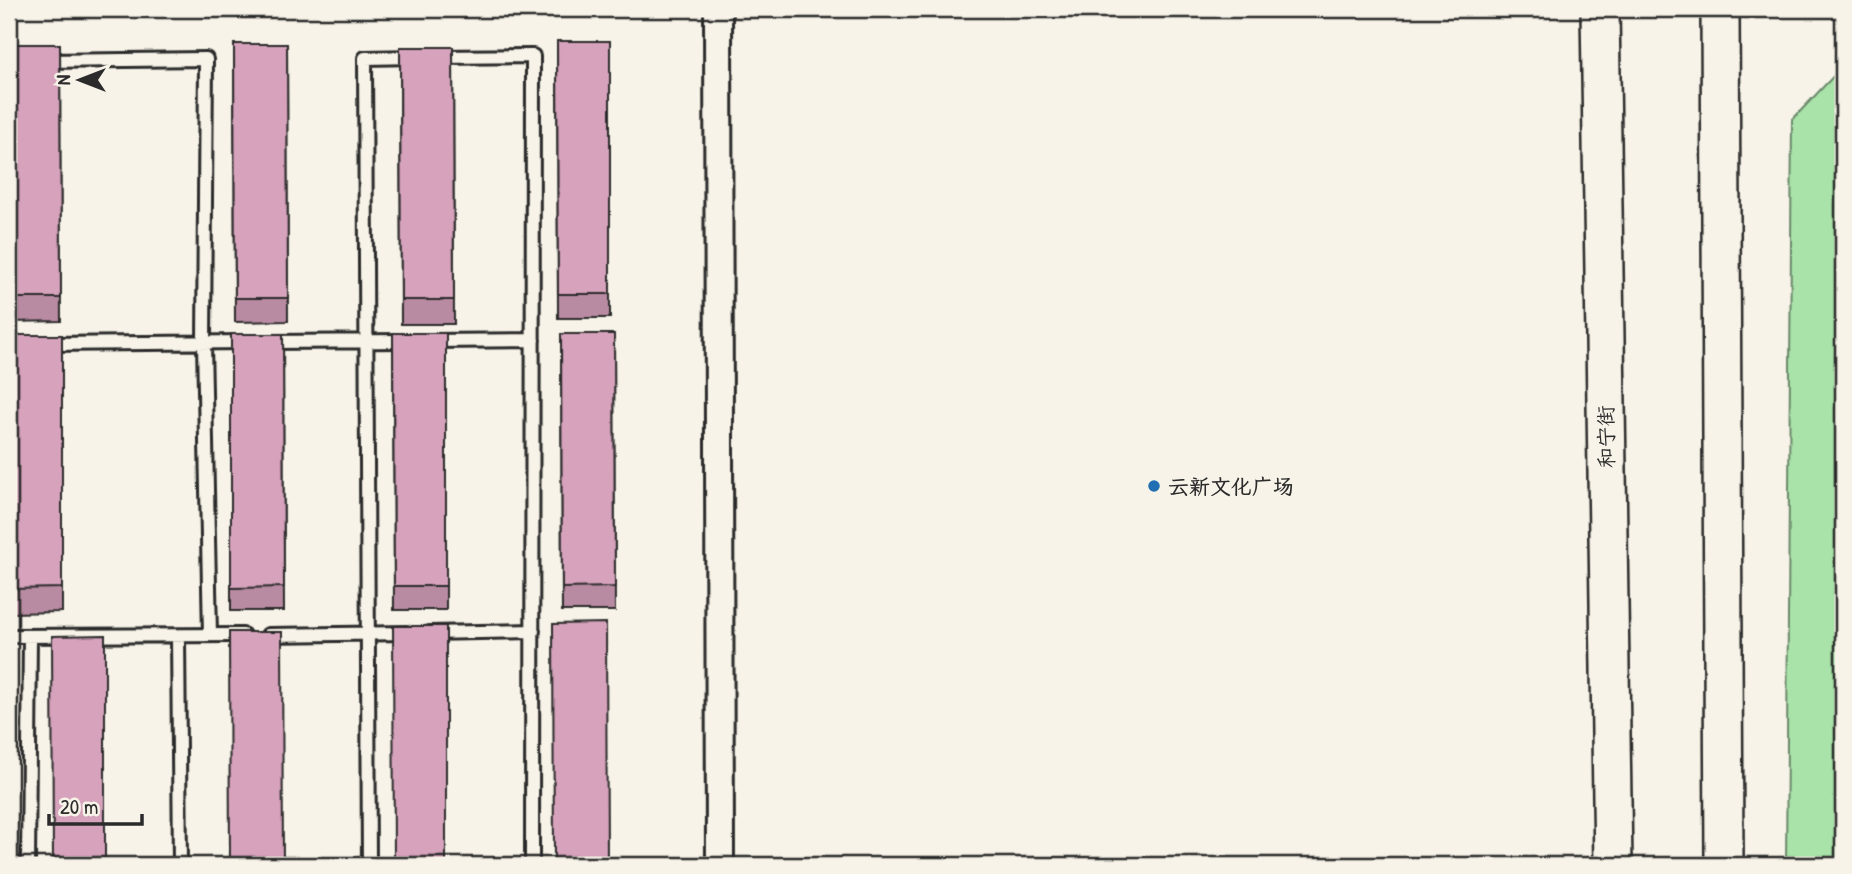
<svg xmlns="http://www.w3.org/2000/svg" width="1852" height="874" font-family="'Patrick Hand','LXGW WenKai TC',sans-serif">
<rect width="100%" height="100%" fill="#f7f3e8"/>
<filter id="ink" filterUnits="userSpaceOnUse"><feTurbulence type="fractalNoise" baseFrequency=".0143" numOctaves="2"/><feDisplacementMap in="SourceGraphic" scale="14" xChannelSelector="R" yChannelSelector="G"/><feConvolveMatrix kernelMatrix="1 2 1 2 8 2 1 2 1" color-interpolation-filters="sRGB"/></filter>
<g filter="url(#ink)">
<path fill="#a9e3a9" stroke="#6a876a" stroke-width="2" d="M1843,66V865H1786L1792,120Z"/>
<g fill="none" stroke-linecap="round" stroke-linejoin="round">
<g stroke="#2b2b2b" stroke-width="18">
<path id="lane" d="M436,57L533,56L532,865
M44,61L206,59L204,343L210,635
M429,341L533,340
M268,342L407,341
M48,344L246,342
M429,633L533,631
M268,635L407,633
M9,636L243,635
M178,636L180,865
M28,865L30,636
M369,865L365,58L415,57"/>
</g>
<g stroke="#2b2b2b" stroke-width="32">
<path id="street" d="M718,9L720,865"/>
</g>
<g stroke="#2b2b2b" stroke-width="42">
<path id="secondary" d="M1600,9L1613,865
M1720,9L1724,865"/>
</g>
<use href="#lane" stroke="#f7f3e8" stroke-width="12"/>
<use href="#street" stroke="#f7f3e8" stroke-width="26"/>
<use href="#secondary" stroke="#f7f3e8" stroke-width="37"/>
</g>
<path fill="#b88ba2" stroke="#2b2b2b" stroke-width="2" d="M557,41H610V318H558Z
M9,44H60L61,321L9,322Z
M234,44H287L288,321L235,322Z
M400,47H453L454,324H401Z
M393,333H446V610H394Z
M231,334H283L284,611H231Z
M561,334H614L615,611H562Z
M9,335H62V612L9,613Z"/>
<path fill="#d6a2bc" stroke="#2b2b2b" stroke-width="2" d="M557,41H610V294H558Z
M9,44H60L61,298H9Z
M234,44H287L288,298H235Z
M400,47H453L454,300H401Z
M393,333H446V586H394Z
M231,334H283L284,587L231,588Z
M561,334H614L615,587L562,588Z
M9,335H62V588L9,589Z
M606,623L607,865H554L553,624Z
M393,626H446V865H394Z
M229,632H282L283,865H230Z
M105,635V865H53L52,636Z"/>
</g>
<circle fill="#1f6fb2" stroke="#f7f3e8" stroke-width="2.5" cx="1154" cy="486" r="7"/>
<g text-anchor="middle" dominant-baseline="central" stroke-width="5" stroke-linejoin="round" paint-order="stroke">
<g font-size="21" fill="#2b2b2b" stroke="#f7f3e8">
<text transform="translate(1606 437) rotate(-91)">和宁街</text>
</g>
<g font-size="21" font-weight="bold" fill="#2b2b2b" stroke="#f7f3e8" text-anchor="start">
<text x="1168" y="486">云新文化广场</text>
</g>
</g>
<rect width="1852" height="874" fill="none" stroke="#f7f3e8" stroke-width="35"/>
<rect x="18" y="18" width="1817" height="839" fill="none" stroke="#2b2b2b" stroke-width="2.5" filter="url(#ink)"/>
<g transform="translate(80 80) rotate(270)" stroke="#f7f3e8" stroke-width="5" paint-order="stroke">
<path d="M0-5L12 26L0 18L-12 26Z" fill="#2b2b2b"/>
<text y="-10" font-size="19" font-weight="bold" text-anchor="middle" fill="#2b2b2b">N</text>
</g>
<path d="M49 814v10h93v-10" fill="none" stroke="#2b2b2b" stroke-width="3.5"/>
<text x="60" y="814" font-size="21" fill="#2b2b2b" stroke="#f7f3e8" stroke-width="5" paint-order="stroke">20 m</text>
</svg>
